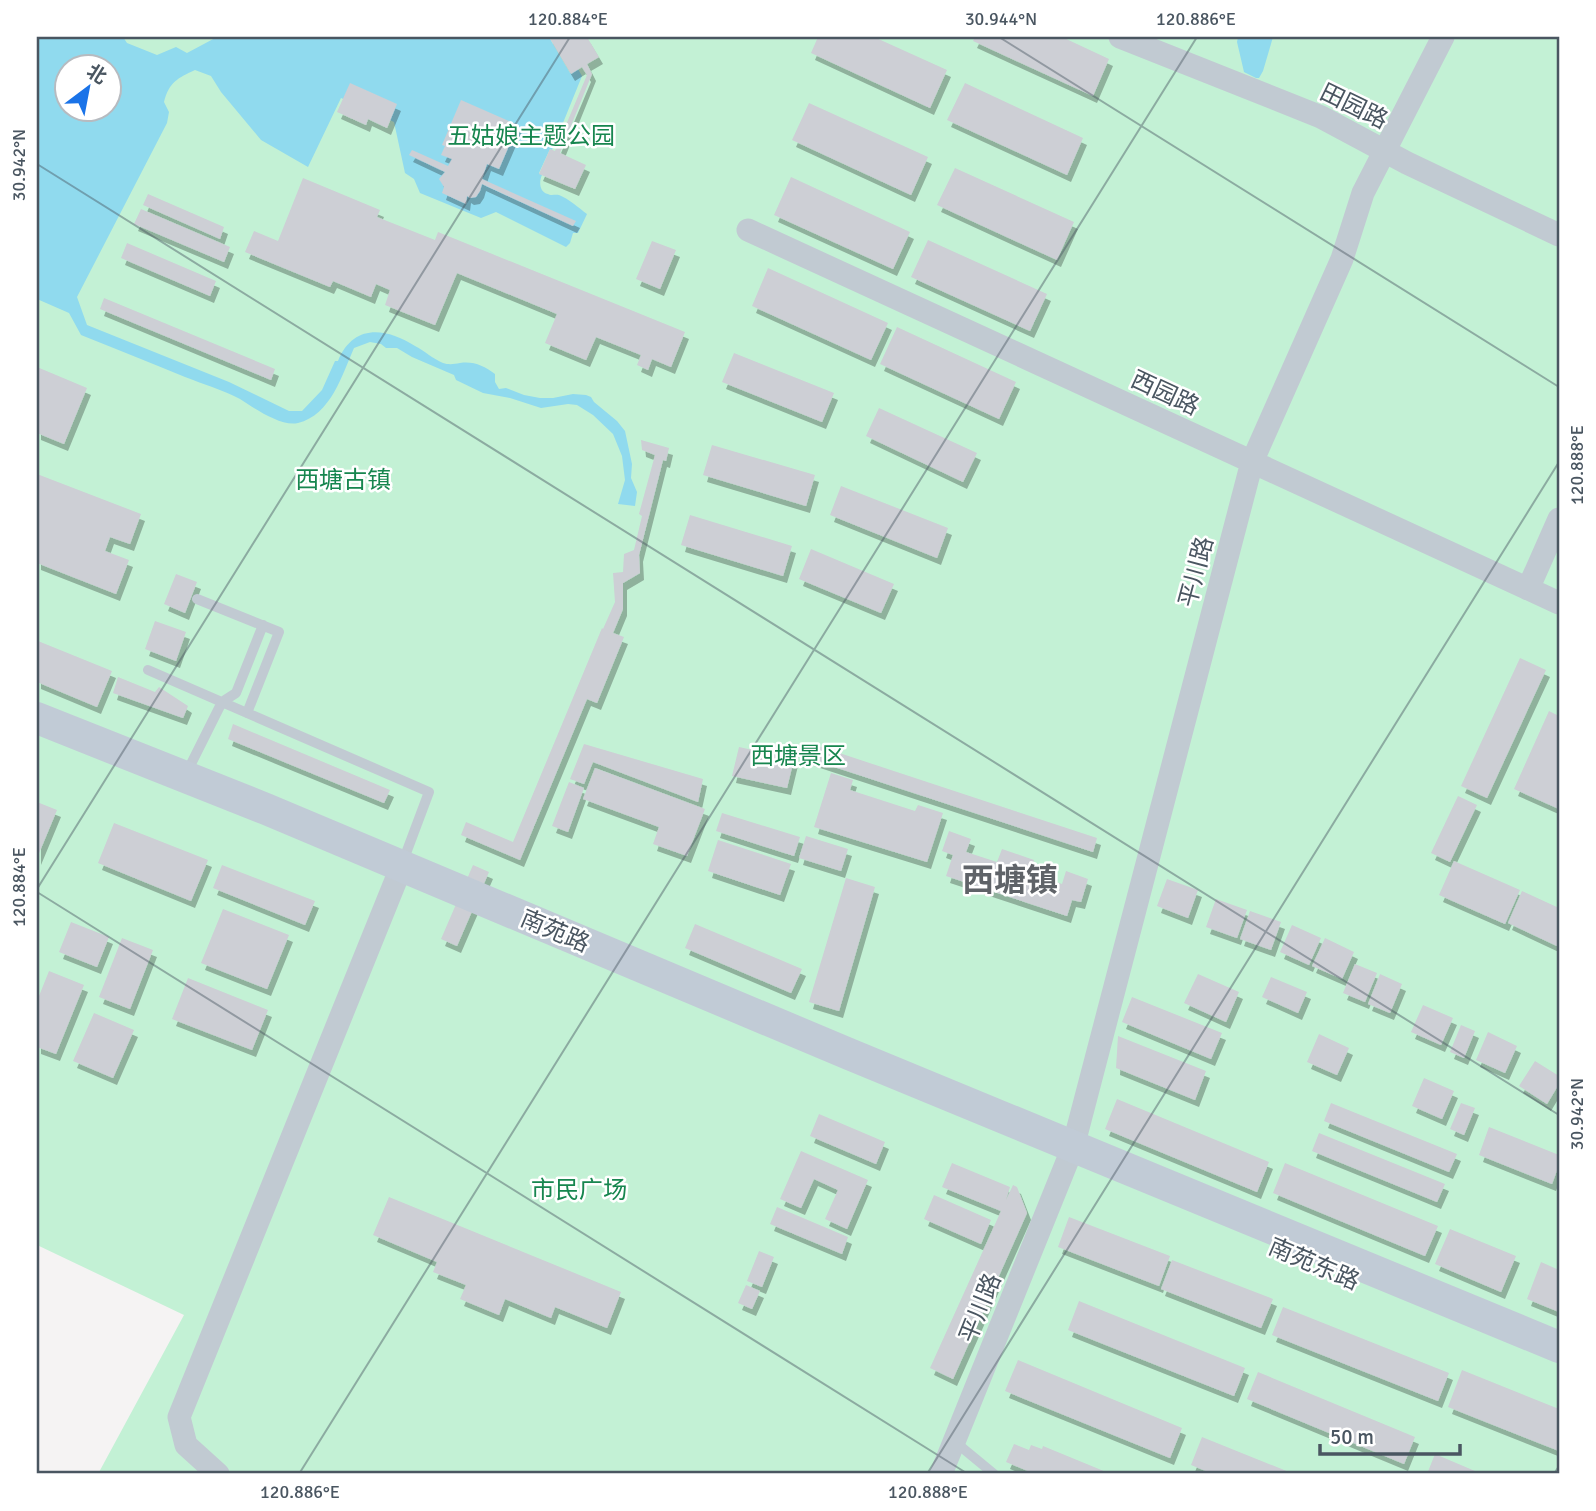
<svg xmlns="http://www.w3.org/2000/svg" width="1596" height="1511" font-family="Signika,'Noto Sans SC',sans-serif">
<defs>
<filter id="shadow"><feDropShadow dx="4" dy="7" stdDeviation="0" flood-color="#0004"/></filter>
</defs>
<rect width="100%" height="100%" fill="#f5f3f3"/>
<path fill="#c3f1d5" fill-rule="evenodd" d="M37,37H1559V1474H98L184,1315L37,1245ZM66,66H108V108H66Z"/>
<path fill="#90daee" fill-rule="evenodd" d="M37,37H123L127,43L157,55L176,47L187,53L217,37H549L570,73L578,69L582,76L552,150L550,149L539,173L542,175C539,181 539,192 548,194C551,196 555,194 559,195C569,199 579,208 587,214L578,233H573L570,243L566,247L496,212L481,218L420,193L414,179L405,173L394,122L341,98L308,167L261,140L221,92L211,76L195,70C178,78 169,82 164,102L169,112L167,123L77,297L87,325L229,382L289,411H302L322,390L335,361H338C353,324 385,327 415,346C425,351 433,359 443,363C449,365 454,364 460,363C474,361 484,366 495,374V382L499,389L506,388L524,395L540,398H553L573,394L586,395L591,397L594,402L617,421L625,431L632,464L631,478L637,492L635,506L618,504L625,480L622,456L613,434L593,415L577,405L568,404L541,408L510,398L483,393L456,380L454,375L412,357L397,348H386L381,344L370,342L354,348C342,375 331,415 298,423C281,427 254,408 240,399C223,390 203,384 185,377C151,363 116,349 81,335L69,313L37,299ZM66,66H108V108H66Z
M1238,37H1273L1263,71L1259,78H1256L1244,72L1237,42Z"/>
<path fill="#cdcfd5" filter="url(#shadow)" d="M549,37H587L599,57L587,64L592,74L560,153L586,165L575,189L539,174L550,149L555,151L587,75L582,67L571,74Z
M818,37H874L947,70L930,108L811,53Z
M975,37H1062L1109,59L1093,96L973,41Z
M350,83L397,104L387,128L368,119L366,125L337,112Z
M965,83L1083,138L1067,175L947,120Z
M461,100L518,125L499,169L487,164L482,179L576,221L573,226L482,184L480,191L476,197L470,198L467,196L466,204L442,193L444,187L439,179L445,172L409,155L412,150L448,166L452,159L441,155L445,146L442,145Z
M809,103L928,157L911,195L792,140Z
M955,168L1074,222L1057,260L937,205Z
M791,177L910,232L893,269L774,215Z
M303,178L380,210L377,217L435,240L438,232L685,332L671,367L652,359L648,370L637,365L641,355L596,337L586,360L545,343L557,314L457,273L435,325L385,305L390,290L376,284L371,297L333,281L330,287L245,252L254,231L278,241Z
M148,194L224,227L220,239L143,205Z
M141,209L230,247L224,262L134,224Z
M928,240L1047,294L1030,331L911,277Z
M652,241L676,250L660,289L636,279Z
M127,243L216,281L210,296L121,258Z
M768,268L888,323L871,360L752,306Z
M104,298L275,369L271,380L100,309Z
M897,327L1016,382L999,419L880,364Z
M734,353L834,393L822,422L722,382Z
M37,367L87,388L64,444L37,433Z
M879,408L977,453L963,482L866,436Z
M641,440L669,448L666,461L663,460L639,555L640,573L623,583V609L613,633L624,637L597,703L587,699L520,860L461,835L466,822L513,842L602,628L603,629L615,602L613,573L623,572L624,554L634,550L642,516L639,514L655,455L642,450Z
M712,445L815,475L806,506L703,475Z
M37,474L141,514L130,544L110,537L105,551L129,560L116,594L37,563Z
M841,486L948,528L937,558L830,515Z
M690,515L792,546L783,576L681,545Z
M811,549L894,584L881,613L799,579Z
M176,574L197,582L185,613L164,604Z
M155,621L186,632L176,661L145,649Z
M38,641L112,671L97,707L37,682V645Z
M1520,658L1546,670L1487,798L1461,786Z
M118,677L155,692L159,687L188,706L183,718L113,693Z
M1549,711L1559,716V809L1514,789Z
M233,724L390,790L384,803L228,739Z
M584,744L703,779L698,802L593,762L584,784L570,779Z
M812,744L1097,838L1093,852L807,758Z
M739,747L794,759L787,788L732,776Z
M595,768L705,809L687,856L653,844L659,827L583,799Z
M831,773L853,780L850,790L915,811L918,805L943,813L927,862L814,827Z
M569,782L584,788L568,832L552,826Z
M1458,796L1477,805L1450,862L1431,853Z
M37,802L57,810L37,858Z
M722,813L800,837L794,856L716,831Z
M114,823L208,860L191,901L98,863Z
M949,831L971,839L966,852L997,862L1002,849L1034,860L1030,873L1062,884L1066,871L1088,879L1081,902L1072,900L1067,916L946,876L953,855L942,851Z
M806,836L848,849L841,871L799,858Z
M718,840L791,864L780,895L708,871Z
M1454,861L1520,890L1505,924L1439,895Z
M222,865L315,901L305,925L213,888Z
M473,865L489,872L457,946L441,939Z
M846,878L875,887L839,1011L809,1002Z
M1167,879L1198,890L1188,918L1157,906Z
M1522,891L1559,908V947L1508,923Z
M1216,899L1247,910L1237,938L1206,927Z
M223,909L289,935L267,989L201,963Z
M1250,911L1281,922L1271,950L1240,939Z
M71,922L109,937L97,967L59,952Z
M695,924L802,969L791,993L685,948Z
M1292,925L1321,938L1309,965L1280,952Z
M122,938L153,950L130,1009L99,997Z
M1325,938L1354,952L1342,979L1312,966Z
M1355,964L1377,973L1365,1002L1343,993Z
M49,971L84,985L56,1054L37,1047V1001Z
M1198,974L1239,992L1226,1022L1184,1003Z
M1380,974L1402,984L1390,1013L1368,1004Z
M1271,977L1307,992L1298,1013L1262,997Z
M188,978L268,1010L252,1050L172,1019Z
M1132,997L1222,1033L1211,1059L1122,1022Z
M1423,1005L1453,1018L1441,1045L1411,1032Z
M94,1013L134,1030L113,1078L73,1061Z
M1461,1025L1475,1031L1464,1058L1450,1052Z
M1488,1032L1517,1046L1505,1073L1476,1060Z
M1319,1034L1349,1048L1337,1075L1307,1062Z
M1118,1036L1206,1071L1195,1100L1116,1068Z
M1535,1061L1559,1076V1084L1547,1104L1519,1086Z
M1424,1078L1454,1091L1442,1119L1412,1106Z
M1117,1099L1269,1162L1257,1192L1105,1129Z
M1331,1103L1457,1154L1449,1172L1324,1121Z
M1461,1103L1475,1108L1464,1135L1450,1129Z
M819,1114L885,1142L876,1164L810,1136Z
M1489,1127L1559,1155V1165L1552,1184L1479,1155Z
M1319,1133L1445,1184L1437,1202L1312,1151Z
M801,1151L868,1180L847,1229L825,1219L838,1190L814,1179L801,1208L780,1199Z
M952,1163L1010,1187L1006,1200L1013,1185L1017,1187L1027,1213L953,1379L930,1368L1001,1211L942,1187Z
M1285,1163L1438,1226L1425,1256L1273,1193Z
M934,1195L991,1220L981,1244L924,1219Z
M389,1197L621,1292L607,1328L555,1307L551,1318L505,1299L499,1315L460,1299L466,1285L433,1272L437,1262L373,1235Z
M777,1207L848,1237L842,1254L770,1224Z
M1069,1217L1170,1256L1159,1286L1058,1247Z
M1450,1229L1516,1256L1501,1292L1435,1264Z
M759,1251L774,1257L762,1287L747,1281Z
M1172,1260L1273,1299L1261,1328L1161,1289Z
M1541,1262L1559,1270V1312L1527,1299Z
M746,1285L760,1291L752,1309L738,1303Z
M1079,1301L1245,1368L1234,1396L1068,1330Z
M1283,1307L1449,1373L1438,1401L1272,1335Z
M1018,1360L1182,1428L1170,1458L1005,1391Z
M1462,1370L1559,1409V1451L1448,1407Z
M1258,1372L1415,1437L1404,1464L1247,1399Z
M1202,1437L1294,1474H1213L1191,1465Z
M1014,1444L1029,1450L1031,1445L1042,1449L1043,1446L1111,1474H1035L1006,1462Z
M1435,1454L1482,1474H1427Z"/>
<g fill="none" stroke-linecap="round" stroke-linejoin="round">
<path stroke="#c1cad2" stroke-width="10" d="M197,599L279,632L247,713
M148,670L429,792L402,864
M186,774L222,702L236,693L263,625
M954,1441L994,1474"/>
<path stroke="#c1cad2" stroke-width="23" d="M1120,37L1321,117L1407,163L1559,235
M748,230L1559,603
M1528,589L1559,519
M218,1474L186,1445L179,1417L396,880
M941,1474L1073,1147L1252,462L1342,259L1363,193L1443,37"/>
<path stroke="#c1cbd6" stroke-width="32" d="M37,718L266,809L849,1054L1559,1347"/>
</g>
<path fill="none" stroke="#4a5661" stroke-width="2" stroke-opacity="0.45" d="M999,37L1559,387M37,164L1559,1115M37,889L570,37M37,892L968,1474M299,1474L1197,37M927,1474L1559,462M1554,1474L1559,1466"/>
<g text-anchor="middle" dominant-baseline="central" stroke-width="5" stroke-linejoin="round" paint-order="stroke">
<g font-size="24" fill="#4a5661" stroke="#fff">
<text transform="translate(1354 106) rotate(26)">田园路</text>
<text transform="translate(1165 393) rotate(25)">西园路</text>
<text transform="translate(1196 572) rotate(-75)">平川路</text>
<text transform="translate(555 931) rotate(23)">南苑路</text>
<text transform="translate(1314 1264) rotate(23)">南苑东路</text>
<text transform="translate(980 1308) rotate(-68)">平川路</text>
</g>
<g font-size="24" fill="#17864f" stroke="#fff">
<text x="531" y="136">五姑娘主题公园</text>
<text x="343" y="480">西塘古镇</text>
<text x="798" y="756">西塘景区</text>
<text x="579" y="1190">市民广场</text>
</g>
<g font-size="32" font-weight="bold" fill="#5f6368" stroke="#fff">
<text x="1010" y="880">西塘镇</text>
</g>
</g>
<rect width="1596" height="1511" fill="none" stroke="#ffffff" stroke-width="77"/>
<g transform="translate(88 88) rotate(32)"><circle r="33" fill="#ffffff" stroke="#b7bbc0" stroke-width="2"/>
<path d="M0-5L12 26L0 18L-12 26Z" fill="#1a73e8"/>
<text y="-10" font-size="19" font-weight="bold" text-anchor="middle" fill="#4a5661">北</text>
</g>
<path d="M1320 1444v10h140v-10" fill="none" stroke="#4a5661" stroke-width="3.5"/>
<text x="1330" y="1444" font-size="21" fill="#4a5661" stroke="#ffffff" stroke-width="5" paint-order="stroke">50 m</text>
<rect x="38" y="38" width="1520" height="1434" fill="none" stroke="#4a5661" stroke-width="2.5"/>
<g font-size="18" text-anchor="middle" fill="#4a5661">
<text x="568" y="25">120.884°E</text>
<text x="1001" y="25">30.944°N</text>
<text x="1196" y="25">120.886°E</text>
<text transform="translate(19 165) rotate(-90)" y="6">30.942°N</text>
<text transform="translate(1577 465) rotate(-90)" y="6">120.888°E</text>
<text transform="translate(19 887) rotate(-90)" y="6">120.884°E</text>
<text transform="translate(1577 1114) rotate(-90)" y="6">30.942°N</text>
<text x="300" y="1498">120.886°E</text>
<text x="928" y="1498">120.888°E</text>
</g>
</svg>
